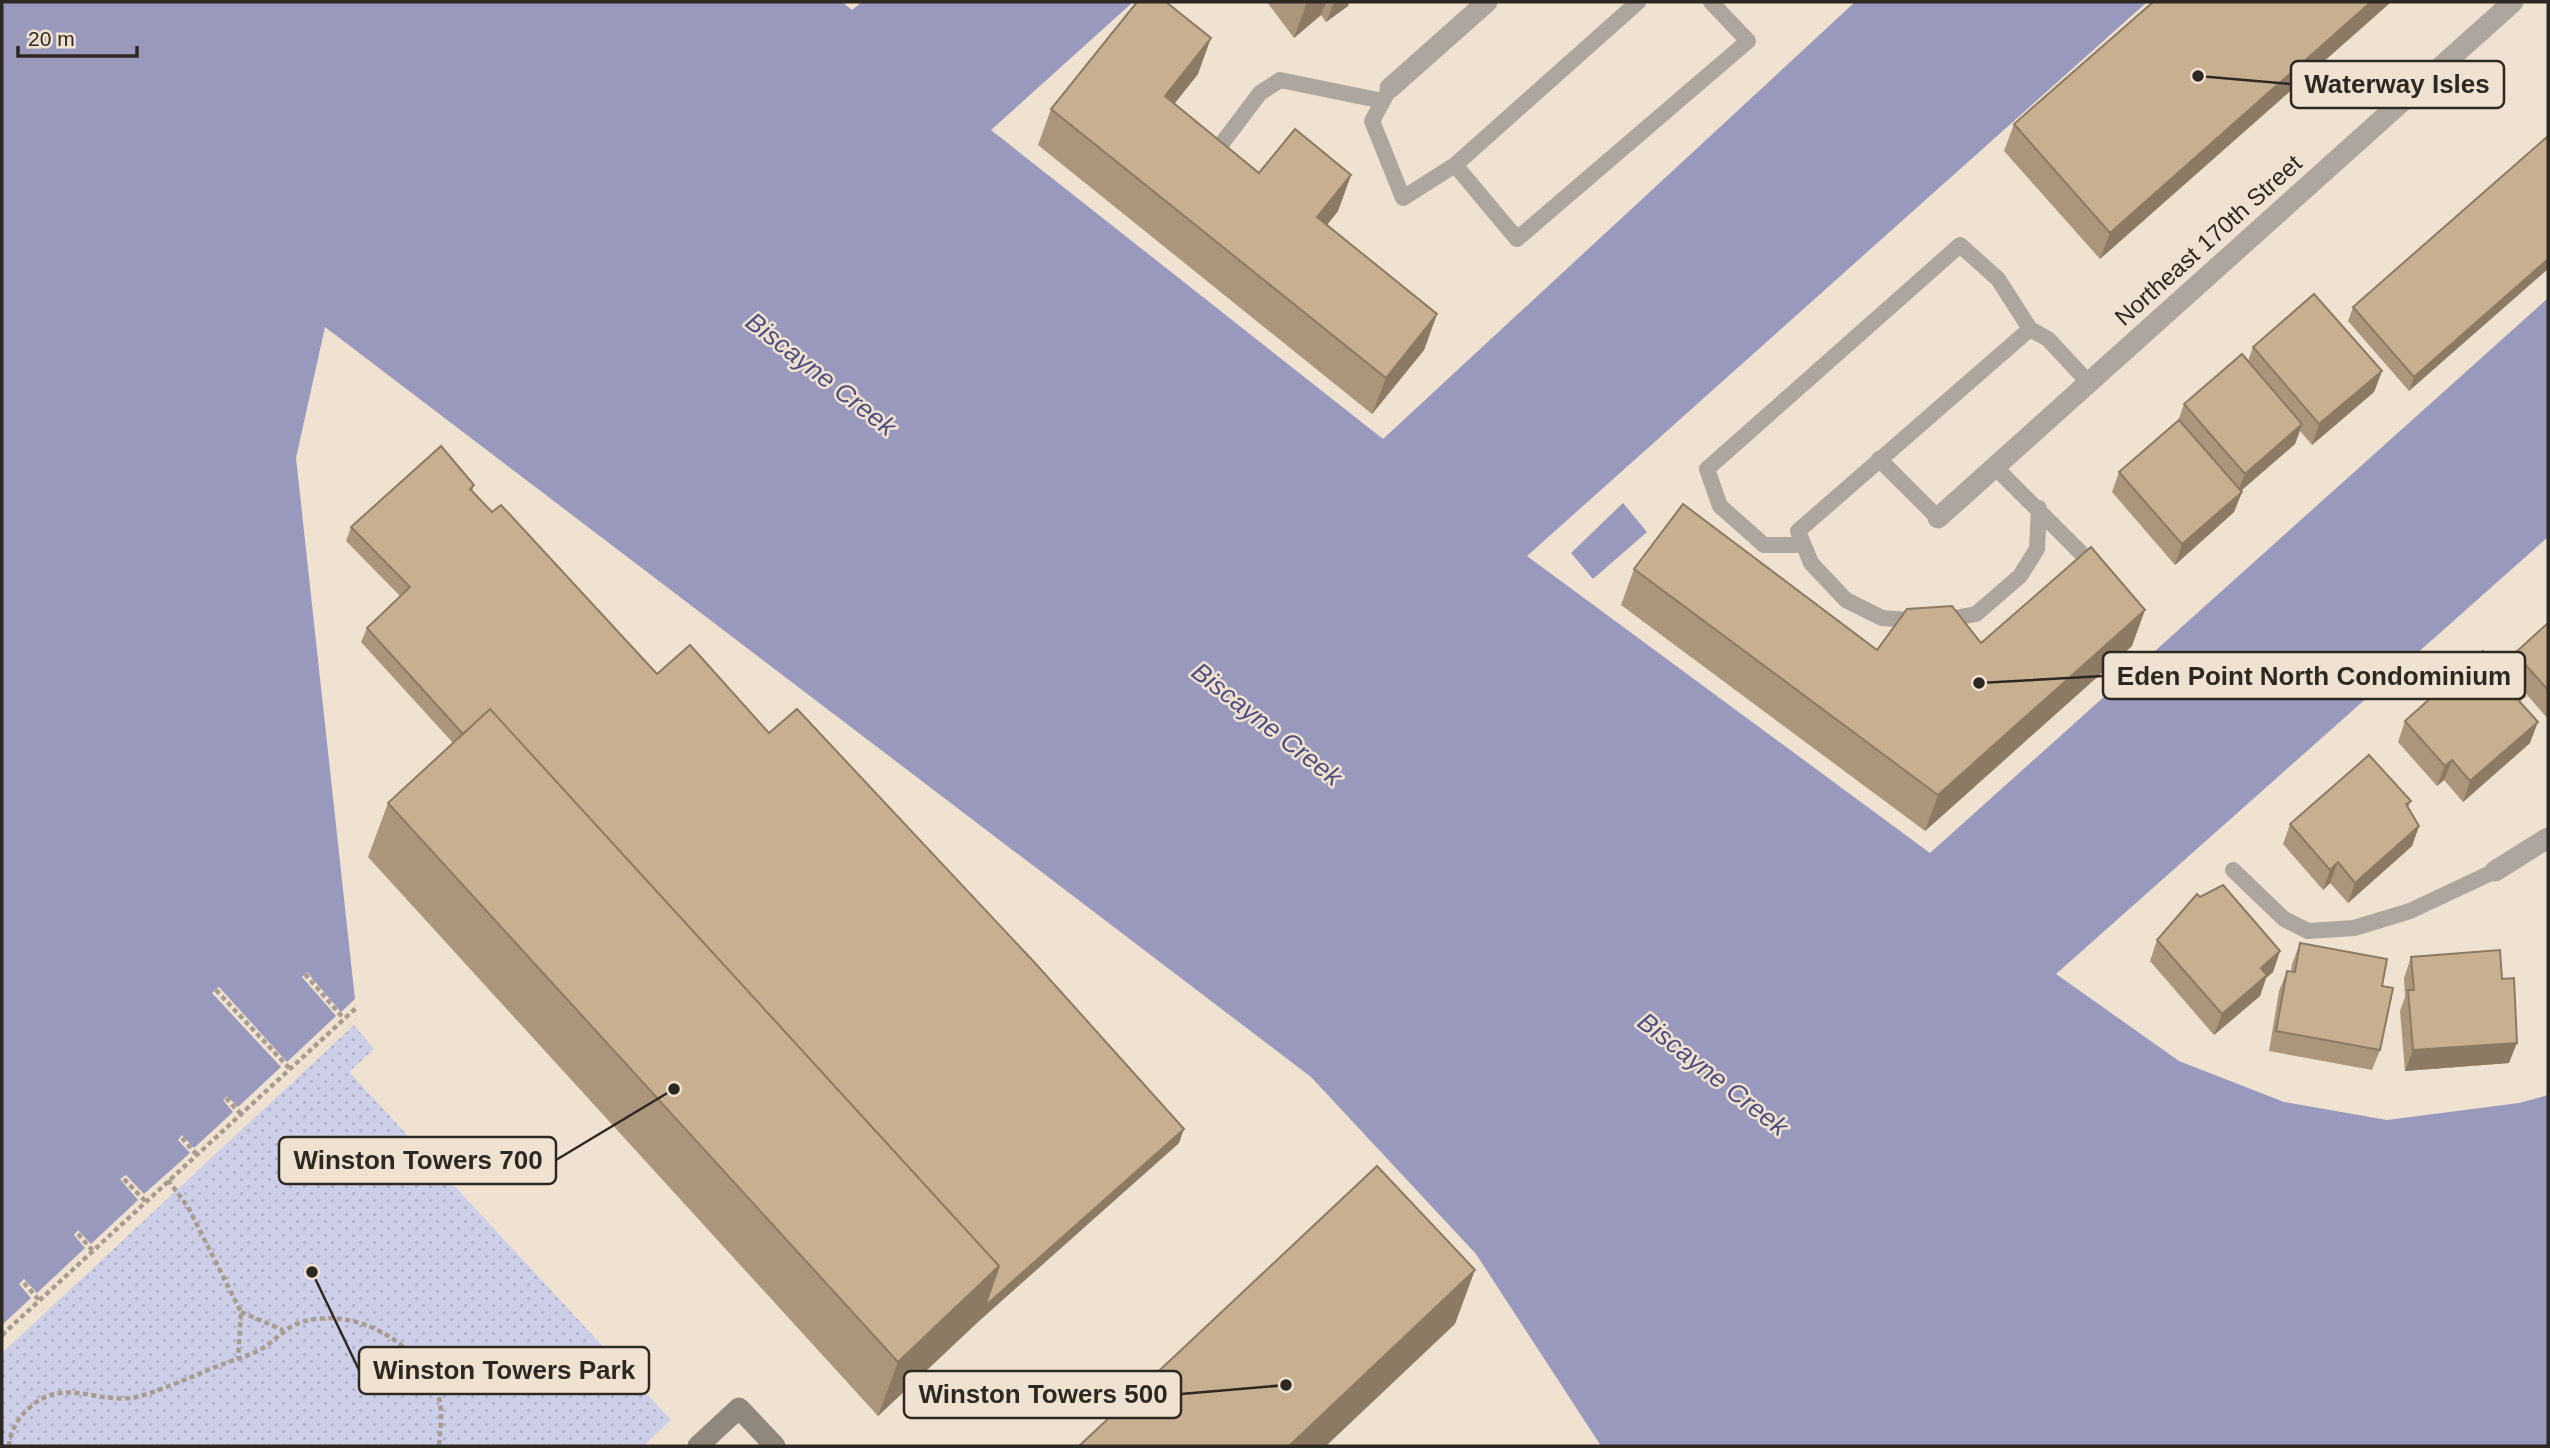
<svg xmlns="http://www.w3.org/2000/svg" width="2550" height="1448" font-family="Helvetica,sans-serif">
<defs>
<pattern id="park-dots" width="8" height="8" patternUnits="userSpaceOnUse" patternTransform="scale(1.75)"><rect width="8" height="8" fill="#cdcee8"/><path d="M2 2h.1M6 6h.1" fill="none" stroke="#b0b1c7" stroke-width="1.8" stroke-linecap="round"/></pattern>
</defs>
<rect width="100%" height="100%" fill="#f0e2d0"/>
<path fill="url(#park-dots)" d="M354,1025L374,1049L349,1072L671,1420L643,1446H2V1353Z"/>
<path fill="#9998bd" d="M2,2H842L852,10L862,2H1133L991,130L1383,439L1855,2H2147L1527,556L1930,853L2548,298V537L2056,974L2179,1061L2284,1102L2387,1120L2519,1103L2548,1095V1446H1601L1476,1254L1311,1077L325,327L296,458L357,1018L2,1344Z
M1623,503L1647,532L1593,579L1571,553Z"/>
<path fill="#f0e2d0" d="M307,972L341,1012L355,999L357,1018L2,1345V1325L31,1298L19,1284L24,1279L37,1293L85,1248L74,1235L78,1230L91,1244L138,1200L120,1179L126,1175L144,1194L190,1153L178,1140L182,1135L194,1148L233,1112L223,1100L227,1096L238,1107L281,1067L212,993L219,987L287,1062L336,1016L302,977Z"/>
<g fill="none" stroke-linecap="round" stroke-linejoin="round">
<path stroke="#a79c8f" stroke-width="4.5" stroke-dasharray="5 3.5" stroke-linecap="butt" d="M305,974L344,1019
M216,990L290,1069
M226,1098L241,1114
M182,1138L197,1155
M124,1179L146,1202
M168,1180L188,1207L241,1312L238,1358
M78,1234L93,1251
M24,1283L39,1300
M241,1312L283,1330
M2,1335L356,1008
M9,1446C10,1432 17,1419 28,1409C66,1373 100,1409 144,1395C169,1387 193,1376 218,1366C232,1360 250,1356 263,1348C277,1339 285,1327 302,1322C357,1305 423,1346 439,1398C443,1413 440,1431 439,1446"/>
<path stroke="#aca69e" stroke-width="16" d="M1390,88L1372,121L1403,198L1455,165L1638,2
M1223,142L1260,93L1280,80L1383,101
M1455,165L1517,239L1748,41L1711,2
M2030,329L1798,531L1811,563L1846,600L1882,618L1934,622L1976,614L2020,576L2037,549L2039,508
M1879,459L1938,518
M1995,467L2097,569
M1803,545H1764L1720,506L1707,469L1960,245L1998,279L2030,329L2048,339L2089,383
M2233,870L2284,919L2308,931L2354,928L2410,911L2495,871"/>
<path stroke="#aca69e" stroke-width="21" d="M1390,88L1487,2
M1938,518L2513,2
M2495,871L2548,838"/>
<path stroke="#91887d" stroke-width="21" d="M698,1446L739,1408L775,1446"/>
</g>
<path fill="#ac967b" d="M1267,2H1349L1348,6L1326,22L1321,15L1294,38Z
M2391,2L2100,259L2004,151L2014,124Z
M1198,74L1174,104L1259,173L1351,175L1338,211L1327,225L1437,314L1424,350L1372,414L1038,145L1051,109Z
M2548,136L2409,391L2348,321L2353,307Z
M2253,347L2382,371L2374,392L2312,445L2300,431L2295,444L2241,491L2242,492L2234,512L2175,565L2112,492L2119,472L2178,421L2184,404L2248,361Z
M474,485L472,491L492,512L657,674L769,733L1179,1143L979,1321L878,1416L368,857L388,803L453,743L361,642L367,628L400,596L346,541L351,527Z
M1634,569L1877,650L1981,643L2132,646L1925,831L1621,605Z
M2548,623V719L2508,673L2515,653Z
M2522,705L2530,743L2463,802L2444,780L2437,786L2398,742L2405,721Z
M2411,801L2408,808L2419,826L2412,846L2348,903L2330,883L2323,890L2283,844L2290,824Z
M2200,897L2280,951L2273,972L2266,978L2260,996L2214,1035L2150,961L2157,940Z
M2300,943L2382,986L2380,1050L2372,1070L2269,1051L2279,991L2287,971H2291L2292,964Z
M2411,957L2502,979L2509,1063L2405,1071L2400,1011L2405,997L2404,978Z"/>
<path fill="#8c7a64" d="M1307,2H1326L1321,15L1294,38Z
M1334,2H1349L1348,6L1326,22Z
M2371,2H2391L2100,259L2110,233Z
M1211,38L1198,74L1152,132L1165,96Z
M1351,175L1338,211L1304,254L1317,217Z
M2548,259V269L2409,391L2414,377Z
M1437,314L1424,350L1372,414L1386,378Z
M2382,371L2374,392L2312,445L2319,424Z
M2302,424L2295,444L2237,494L2245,474Z
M2242,492L2234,512L2175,565L2182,544Z
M2145,610L2132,646L1925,831L1938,795Z
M2538,722L2530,743L2463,802L2470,781Z
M2452,760L2444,780L2437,786L2445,766Z
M2419,826L2412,846L2348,903L2355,883Z
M2338,862L2330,883L2323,890L2330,870Z
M2280,951L2273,972L2266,978L2260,996L2214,1035L2222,1014L2261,968Z
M2517,1043L2509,1063L2405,1071L2413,1050Z
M1184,1129L1179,1143L979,1321L878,1416L898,1362L999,1266Z
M1475,1270L1455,1324L1326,1446H1289Z"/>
<path fill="#c8af8f" stroke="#8c7a64" stroke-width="2" d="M1137,2H1166L1211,38L1165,96L1259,173L1295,129L1351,175L1317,217L1437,314L1386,378L1051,109Z
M2153,2H2371L2110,233L2014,124Z
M2548,136V259L2414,377L2353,307Z
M2314,294L2382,371L2319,424L2253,347Z
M2242,354L2302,424L2245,474L2184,404Z
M2179,420L2242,492L2182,544L2119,472Z
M441,446L474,485L470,489L492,512L501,505L657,674L690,645L769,733L797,709L1035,963L1184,1129L985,1306L999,1266L490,709L463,734L367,628L410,587L351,527Z
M1683,504L1877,650L1907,609L1952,606L1981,643L2091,547L2145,610L1938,795L1634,569Z
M2548,623V690L2515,653Z
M2483,651L2525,696L2519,701L2538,722L2470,781L2452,760L2445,766L2405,721Z
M490,709L999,1266L898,1362L388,803Z
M2369,755L2411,801L2406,804L2419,826L2355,883L2338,862L2330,870L2290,824Z
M2223,885L2280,951L2261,968L2267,975L2222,1014L2157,940L2197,894L2200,897Z
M2300,943L2387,959L2382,986L2393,988L2380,1050L2276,1031L2287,971L2295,972Z
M2500,950L2502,979L2514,978L2517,1043L2413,1050L2408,990H2414L2411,957Z
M1377,1166L1475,1270L1289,1446H1079Z"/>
<g text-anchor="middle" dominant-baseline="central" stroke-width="5" stroke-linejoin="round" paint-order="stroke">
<g font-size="24" fill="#2e2822" stroke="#f0e2d0">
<text transform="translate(2208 240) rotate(-42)">Northeast 170th Street</text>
</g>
<g font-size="26" font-style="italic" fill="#504d80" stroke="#f0e2d0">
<text transform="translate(821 374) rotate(38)">Biscayne Creek</text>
<text transform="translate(1267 724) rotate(38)">Biscayne Creek</text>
<text transform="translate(1713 1074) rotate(38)">Biscayne Creek</text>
</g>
</g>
<path fill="none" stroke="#2e2822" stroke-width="2.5" d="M2198 76L2291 84M1979 683L2103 676M674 1089L556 1160M312 1272L359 1370M1286 1385L1181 1394"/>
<g fill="#2e2822" stroke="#f0e2d0" stroke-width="2.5">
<circle cx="2198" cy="76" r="7"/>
<circle cx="1979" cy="683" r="7"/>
<circle cx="674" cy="1089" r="7"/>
<circle cx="312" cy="1272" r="7"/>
<circle cx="1286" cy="1385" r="7"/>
</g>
<g fill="#f0e2d0" stroke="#2e2822" stroke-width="2.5">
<rect x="2291" y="61" width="213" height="47" rx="7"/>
<rect x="2103" y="652" width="422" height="47" rx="7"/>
<rect x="279" y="1137" width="277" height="47" rx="7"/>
<rect x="359" y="1347" width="290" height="47" rx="7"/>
<rect x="904" y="1371" width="277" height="47" rx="7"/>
</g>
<g font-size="26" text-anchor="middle" font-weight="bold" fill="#2e2822">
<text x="2397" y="93">Waterway Isles</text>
<text x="2314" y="685">Eden Point North Condominium</text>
<text x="418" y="1169">Winston Towers 700</text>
<text x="504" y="1379">Winston Towers Park</text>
<text x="1043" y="1403">Winston Towers 500</text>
</g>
<rect width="2550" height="1448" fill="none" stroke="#2e2822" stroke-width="7"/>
<path d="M18 46v10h119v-10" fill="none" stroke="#2e2822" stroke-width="3.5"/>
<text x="28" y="46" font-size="21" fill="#2e2822" stroke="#f0e2d0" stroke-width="5" paint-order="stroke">20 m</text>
</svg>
